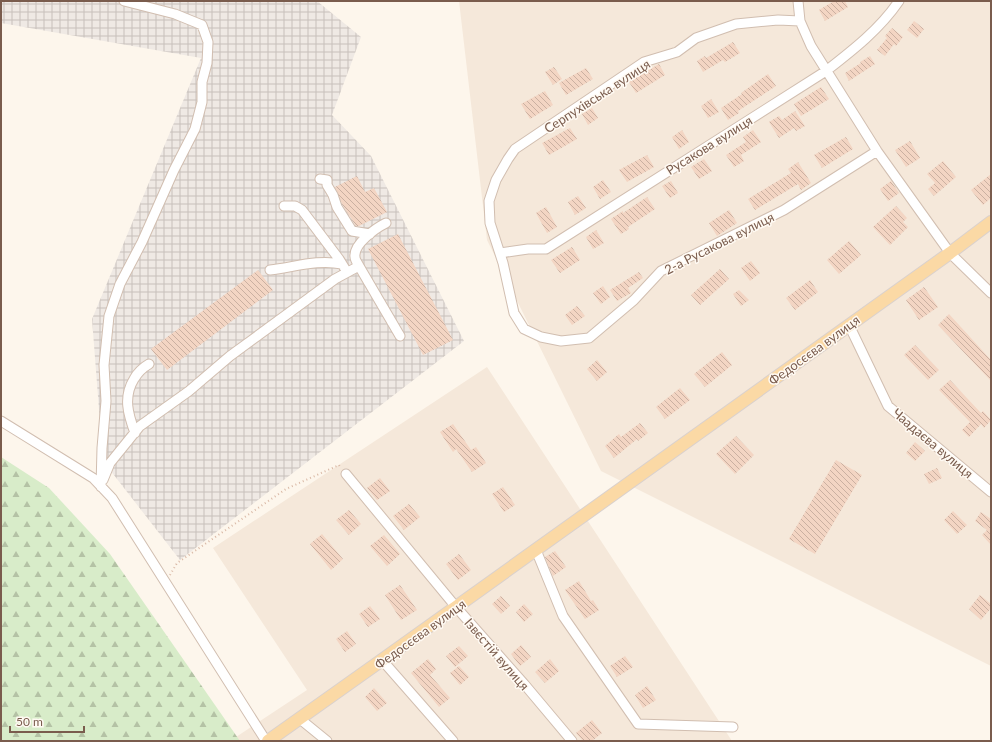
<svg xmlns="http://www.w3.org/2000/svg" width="992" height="742" font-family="Lato,sans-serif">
<defs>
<pattern id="industrial-grid" width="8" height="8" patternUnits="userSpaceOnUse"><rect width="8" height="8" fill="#efe9e4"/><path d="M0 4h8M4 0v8" fill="none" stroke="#c7c0bb"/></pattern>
<pattern id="forest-firs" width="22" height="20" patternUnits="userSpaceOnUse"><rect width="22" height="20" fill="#d8ecc9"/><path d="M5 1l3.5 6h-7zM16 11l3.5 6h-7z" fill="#b4c2a5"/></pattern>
<pattern id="building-back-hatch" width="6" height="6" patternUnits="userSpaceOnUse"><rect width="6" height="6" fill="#f3d5c3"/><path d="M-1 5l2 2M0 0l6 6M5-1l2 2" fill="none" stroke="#cab0a1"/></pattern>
</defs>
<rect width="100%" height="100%" fill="#fdf6ec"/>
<path fill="#f5e8da" d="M459,1H991V666L601,471L487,240Z
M487,367L732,741H230L307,690L213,548Z"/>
<path fill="url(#industrial-grid)" d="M1,1H317L361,37L332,115L371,156L464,341L180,560L103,461L92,319L201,58L1,23Z"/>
<path fill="url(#forest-firs)" d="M1,457L49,488L110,554L240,741H1Z"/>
<path fill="url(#building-back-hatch)" d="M834,1H845L848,7L825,21L819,10Z
M914,21L924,29L917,38L907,30Z
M892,28L903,37L896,46L894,44L885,56L877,50L887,38L885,36Z
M733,42L740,53L725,62L723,60L703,72L697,61L705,56L706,58Z
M870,56L875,64L849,81L845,73L861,63L860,62Z
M659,64L665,75L636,93L629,82Z
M554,67L562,79L553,85L545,72Z
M586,68L593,79L566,95L559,83Z
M768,74L776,86L738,111L739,113L728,120L721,108L742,94L741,93Z
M821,87L829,99L801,116L794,104Z
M545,91L553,105L530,119L521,104Z
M711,99L719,112L708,118L701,106Z
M592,108L598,118L588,125L582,114Z
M795,111L805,126L796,131L794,128L779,138L769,122L779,116L782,120Z
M570,128L577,139L549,155L542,143Z
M682,130L689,142L679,149L672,137Z
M753,130L761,142L741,155L744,161L734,167L726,155L746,142L743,137Z
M846,137L853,149L822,168L814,155Z
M910,141L920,158L906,167L895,150Z
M647,155L654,167L627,182L619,170Z
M704,159L712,171L699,179L691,167Z
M943,161L956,177L934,196L928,189L935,183L927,174Z
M798,162L811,183L801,190L798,184L755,210L748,199L791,173L788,169Z
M991,174V198L983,205L971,190Z
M357,176L365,192L374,188L387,212L359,226H356L342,204L335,187Z
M603,180L611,192L600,199L593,187Z
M671,181L678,193L670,198L662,186Z
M891,181L899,193L888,201L880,189Z
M578,196L586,208L575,215L568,202Z
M647,197L655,209L628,227L629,229L621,234L611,219L623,211V213Z
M896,206L907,218L903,222L908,227L890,245L873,227Z
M546,207L557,227L547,233L536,213Z
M729,210L737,223L717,236L709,223Z
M596,230L604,243L593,249L586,237Z
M398,234L453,340L423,355L368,249Z
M849,241L861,255L839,274L827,260Z
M572,247L580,260L560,273L551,260Z
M751,261L760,273L750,281L741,268Z
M720,269L729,279L700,305L691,295Z
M258,270L273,290L167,370L151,349Z
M639,272L643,278L628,288L631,293L617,301L610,290Z
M810,280L818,292L795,310L786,298Z
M603,286L610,297L601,304L593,293Z
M924,287L938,307L919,320L906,300Z
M739,290L749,300L741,306L733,294Z
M577,306L585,316L572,325L565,315Z
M949,314L991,360V381L938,325Z
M915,345L939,370L928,380L904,355Z
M722,352L732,365L705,387L694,374Z
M597,360L607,372L597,381L587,369Z
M950,380L981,413L983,411L991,420L984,428L981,424L969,437L962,430L970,422L939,390Z
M680,388L690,400L665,419L656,407Z
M640,423L648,433L638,441L637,439L614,458L605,446L619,434L621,437Z
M453,424L471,450L476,447L486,463L472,472L456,449L453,452L440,432Z
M736,436L754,455L735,474L716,454Z
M915,442L925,451L915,461L906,453Z
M836,460L862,475L815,554L789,539Z
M937,468L942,478L929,484L924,474Z
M380,478L390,491L377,500L367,488Z
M503,487L515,505L504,512L492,494Z
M409,504L420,517L404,530L393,516Z
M349,510L361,524L349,535L336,520Z
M953,511L967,525L957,534L944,520Z
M981,512L991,519V545L982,535L987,530L975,521Z
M322,534L343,559L331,570L310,544Z
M384,535L400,554L387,566L370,546Z
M555,551L566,567L553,576L545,557Z
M459,554L471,570L458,580L446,564Z
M579,581L591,601L593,600L599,610L585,619L565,590Z
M400,585L417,610L401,620L385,595Z
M980,595L991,604V608L981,620L969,609Z
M501,596L510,606L501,614L492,604Z
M524,604L533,614L524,622L516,612Z
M370,606L380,619L368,627L359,614Z
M347,631L356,644L345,652L336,639Z
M521,645L531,657L520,666L511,654Z
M459,646L468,656L455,667L446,656Z
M625,656L633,667L617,677L610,666Z
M428,659L436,669L430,675L450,698L439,707L411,673Z
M550,659L559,671L545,683L535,672Z
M459,666L469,677L460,685L450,673Z
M647,686L656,700L643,708L635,695Z
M374,688L387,703L377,711L365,697Z
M592,720L602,733L592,741H583L576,733Z"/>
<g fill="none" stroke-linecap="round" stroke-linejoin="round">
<g stroke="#d1beb0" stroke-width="11">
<path id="minor" d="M798,1L800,21L778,20L736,24L696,38L677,52L644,62L515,149L508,159L496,180L489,201L490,223L503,263L514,313L524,329L541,337L561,341L589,338L634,300L661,271L784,210L877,151
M800,21L811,46L877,151L950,253L991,293
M320,179L327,180V185L333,195L337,207L352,231L370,234
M284,206H295L302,210L339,259L347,272
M500,253L528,249H546L826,71C853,50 880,29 899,1
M359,266C358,264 355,260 355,257C353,244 376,228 386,223
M270,270C295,267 318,259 342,264
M849,325L888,406L991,492
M1,421L93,478L112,498L266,741
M135,433C128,414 123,397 134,379C138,372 142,368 149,364
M346,474L456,607L525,685L572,741
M103,480L110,463L140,426L189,391L230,356L286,315L335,279L359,266L400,336
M101,487L102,448L106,401L104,365L109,316L120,284L142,242L174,170L195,129L202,102V82L207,63L208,42L202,25L175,14L124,1
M536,550L563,616L638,724L733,727
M382,660L453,741
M300,719L327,741"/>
</g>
<g stroke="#dad1cd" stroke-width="14">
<path id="major" d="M268,741L382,660L950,253L991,222"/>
</g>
<path stroke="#d9b8a5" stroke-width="2" stroke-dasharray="1 3" stroke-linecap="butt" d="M170,575L177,563L286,489L339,465L340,467"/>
<use href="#minor" stroke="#fff" stroke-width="9"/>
<use href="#major" stroke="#fbd9a5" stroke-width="12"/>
</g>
<g text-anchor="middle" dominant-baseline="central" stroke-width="3" stroke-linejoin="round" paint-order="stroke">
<g font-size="13" fill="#7a5c4d" stroke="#fffaf3">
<text transform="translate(597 96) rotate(-33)">Серпухівська вулиця</text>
<text transform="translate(709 145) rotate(-32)">Русакова вулиця</text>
<text transform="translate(719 243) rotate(-27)">2-а Русакова вулиця</text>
<text transform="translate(814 350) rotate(-36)">Федосєєва вулиця</text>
<text transform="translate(933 443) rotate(40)">Чаадаєва вулиця</text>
<text transform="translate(420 634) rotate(-36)">Федосєєва вулиця</text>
<text transform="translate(497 654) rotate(49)">Ізвєстій вулиця</text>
</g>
</g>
<rect width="992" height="742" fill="none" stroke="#7a5c4d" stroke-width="4"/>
<path d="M10 726v6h74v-6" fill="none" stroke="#7a5c4d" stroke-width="2"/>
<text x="16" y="726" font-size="12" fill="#7a5c4d" stroke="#fffaf3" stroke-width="3" paint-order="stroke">50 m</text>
</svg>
